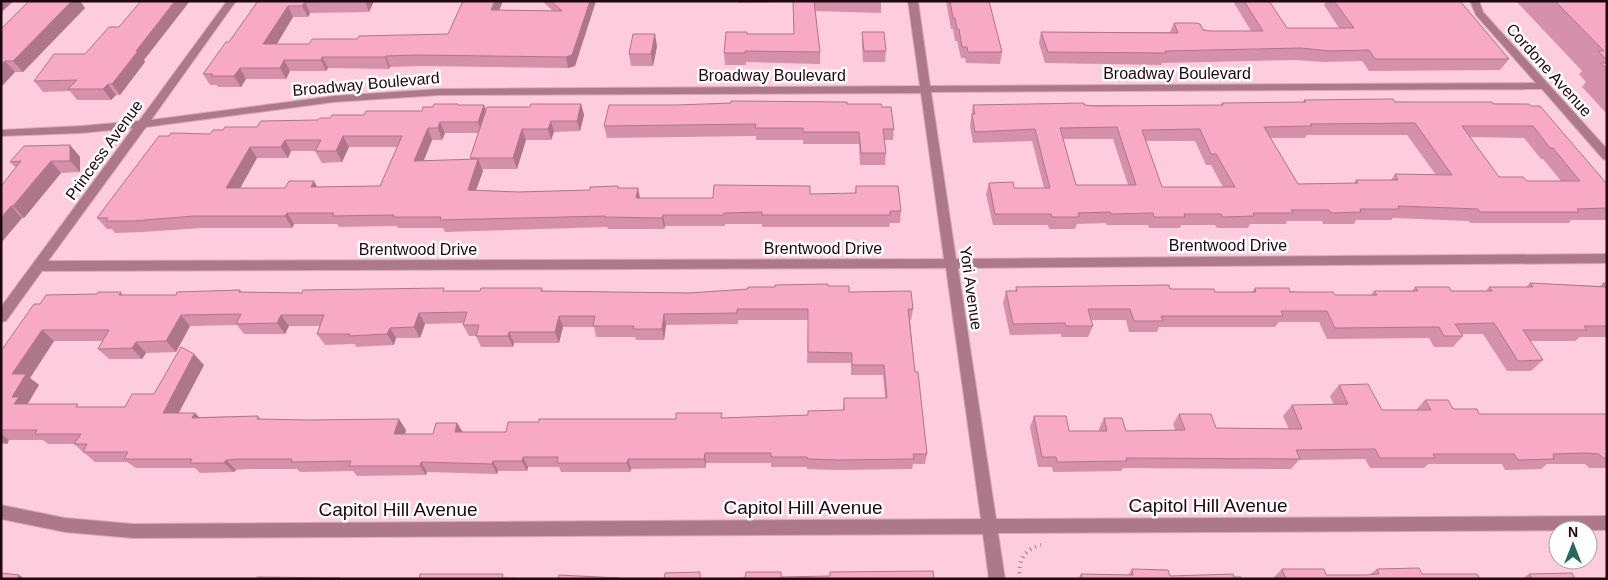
<svg xmlns="http://www.w3.org/2000/svg" width="1608" height="580" font-family="Helvetica,sans-serif">
<rect width="100%" height="100%" fill="#fecddd"/>
<g fill="none" stroke-linecap="round" stroke-linejoin="round">
<g stroke="#d6a9b8" stroke-width="2">
<path id="minor" d="M4,1H13L1,12V4Z
M227,1H236L151,120L334,96L440,89L920,86L908,1H918L930,86L1536,83L1476,15L1470,1H1479L1483,12L1607,149V160L1603,159L1542,89L931,92L956,259L1607,254V263L958,268L996,519L1607,516V530L998,533L1005,579H989L983,534L133,538L65,532L1,519V505L65,518L133,524L981,519L946,268L42,271L6,321L1,322V307L133,128L81,133L1,136V130L81,126L139,121ZM921,93L944,259L48,261L146,127L334,102L440,95Z"/>
</g>
<path stroke="#997380" stroke-width="4" stroke-dasharray="1 4.5" stroke-linecap="butt" d="M1020,579C1018,561 1023,550 1041,545"/>
<use href="#minor" fill="#ad788a" fill-rule="evenodd"/>
</g>
<path fill="#d591a9" fill-rule="evenodd" d="M258,1H374L369,12L310,13L308,17H293L277,44H309L357,39L448,34L499,10L553,11L542,1H596L575,66L568,68L420,66L390,67L389,69L328,68L326,71H290L286,79H246L241,87H218L216,85H210L203,74L229,42Z
M738,1H780V2L738,3Z
M814,1H881V13L815,11L820,52V64L746,62V65H725L724,53L747,34H793L814,9Z
M946,1H989L1002,52L1000,64L966,63L965,58H961L957,41H955L953,29H951Z
M1235,1H1269L1287,28H1339L1324,5L1326,1H1460L1509,59L1500,70L1369,71L1362,61L1324,62L1295,60L1162,63L1161,65L1045,63L1039,43L1041,32H1170L1174,23L1211,31H1251L1234,3Z
M1516,1H1607V114L1582,87L1586,82L1579,74L1582,71Z
M85,8L23,72H15L1,87V29Z
M862,32L886,51L885,62H863L862,44Z
M657,46L653,66H631L629,54Z
M144,60L145,62L120,95H116L111,100H77L70,91L43,92L34,81Z
M1304,100L1529,104L1607,184V219L1606,220H1571L1569,223H1471L1468,221L1393,218L1391,220H1356L1354,224H1323L1322,221H1287L1286,224H1250L1248,228H1217L1215,225H1181L1180,228H1149L1148,225H1107L1106,223L1077,224L1075,229H1049L1048,225H993L986,194L989,183L1014,188H1044L1032,141L973,143L970,126L973,105H1221L1222,103L1303,102ZM1307,135H1407L1436,175L1395,174L1391,180H1356L1354,183L1298,184L1270,138H1305ZM1470,137L1524,138L1541,159H1543L1561,181H1527L1499,177ZM1063,139H1113L1128,185H1076ZM1146,141H1195L1206,165H1211L1223,187H1162Z
M581,104L584,115L580,131L554,132L551,140H526L517,169H482L483,171L476,190L518,192L590,190L618,186V188H638L640,198H713L855,193L856,186L901,211L900,223H890L889,227H762V224H725V226H665L664,229H608L607,227L445,232L443,228H398L397,226L339,227L337,224H294L292,228H203L142,232L115,233L112,229H107L97,218L169,136L210,134L223,130L257,127L318,120L330,118L422,111L459,105H484L486,110ZM445,133H478L470,158L471,160H424L432,140H442ZM349,147H397L380,186L317,187L314,181L285,188H240L257,158H288L291,151H315L322,163L342,162Z
M847,104L894,129L893,140H884L886,153L885,165H860L859,144H803V140H756V136L607,138L604,126Z
M70,145L80,157V172L61,173L24,218H22L1,243V186L16,168L10,162Z
M1530,283L1600,286L1603,283H1607V337H1580L1575,341H1530L1543,360L1531,371H1507L1483,334H1462L1463,336L1453,347H1434L1429,338L1327,339L1319,322H1279L1275,327H1159L1157,332H1129L1126,320H1091L1093,326L1088,337H1061V334L1010,335L1003,303L1006,291H1015L1016,287L1170,289L1215,292H1252L1255,288L1335,295H1371L1374,291H1412L1415,287L1451,291H1486L1489,287H1526Z
M828,286L913,309L911,320H910L915,372L927,454L925,464H913L912,469L838,470L807,469V467H771V463H706V468L631,469L630,472H561L559,467H528L527,471H498L497,474L427,472L426,475L357,476L353,471L300,472L297,469H248L236,470L234,472L200,473L195,468H136L127,462H95L74,444H48L43,440H9L7,444H1V351L40,304L97,294L121,292L123,295H176L240,290L242,292L302,293L480,291L542,288L543,291L689,293ZM738,320H808L807,363H851V375H883L885,398H844L843,410L808,415L722,418V413L676,419L539,422L506,432H463L457,423L433,434H405L406,430L261,419L258,416L199,417L179,413L204,365L154,394L125,407H82L28,404L39,385L30,378L54,341H102L98,349L109,359H142L146,353L176,352L190,326L237,325L244,334H285L289,326H320L317,334L325,345L355,344L356,347L394,345L396,338H420L425,324L464,323L463,325L469,336H476L481,347H513L514,343H559L563,327H594L596,337H635L636,340H664L666,325L738,324Z
M1339,385L1382,410H1416L1425,400L1453,409L1479,414H1607V468H1589L1585,464H1547L1541,469L1505,470L1502,464H1428L1424,468H1370L1365,459L1299,460L1291,469L1123,468L1121,471L1053,472L1052,467H1038L1030,427L1034,416L1069,431H1099V429L1104,418L1126,431L1175,430L1173,424L1179,414L1216,428L1289,429L1283,416L1292,405H1334L1330,396Z
M1132,569L1170,576L1234,577L1241,579H1078L1081,574L1128,575Z
M1282,569L1326,575H1369L1377,569L1422,574L1480,579H1273V578Z
M1529,574L1575,579H1522Z"/>
<path fill="#ae7689" d="M64,1H80L85,8L23,72L13,61Z
M175,1H190L144,60L145,62L120,95L112,84L136,51Z
M365,1H374L369,12Z
M495,1H503L495,21L491,10Z
M590,1H596L575,66L568,68L566,57Z
M305,2L310,13L308,17L302,6Z
M288,6L293,17L270,55L263,44Z
M655,34L657,46L653,66L651,54Z
M386,56L390,67L389,69L385,57Z
M322,57L328,68L326,71L321,60Z
M284,60L290,71L286,79L280,68Z
M5,61L15,72L1,87V65Z
M240,68L246,79L241,87L234,76Z
M108,84L116,95L111,100L103,89Z
M581,104L584,115L580,131L577,121Z
M484,105L488,116L482,133L478,122Z
M551,121L554,132L551,140L548,129Z
M440,122L445,133L442,140L438,128Z
M428,128L432,140L419,172L414,161Z
M522,129L526,140L517,169L513,158Z
M343,136L349,147L342,162L336,151Z
M285,140L291,151L288,158L281,147Z
M70,145L80,157V172L70,161Z
M250,147L257,158L234,199L226,188Z
M478,159L483,171L472,201L468,190Z
M51,161L61,173L24,218L13,206Z
M314,181L320,192L311,187Z
M638,188L640,199L636,198Z
M11,206L22,218L1,243V218Z
M287,213L294,224L292,228L285,216Z
M663,215L665,226L664,229L662,218Z
M419,313L425,324L420,338L414,327Z
M664,314L666,325L664,340L662,329Z
M181,315L190,326L176,352L166,341Z
M281,315L289,326L285,334L277,323Z
M559,316L563,327L559,343L555,332Z
M390,328L396,338L394,345L387,334Z
M42,330L54,341L30,378L39,385L27,404H14L12,397V374Z
M509,332L514,343L513,347L508,336Z
M136,342L146,353L142,359L132,348Z
M194,354L204,365L173,423L163,413Z
M195,413L205,423L192,418Z
M399,419L406,430L401,445L394,434Z
M457,423L463,433L455,432Z
M1,434L9,440L7,444L1,441Z
M705,453L706,463V468L704,459Z
M523,457L528,467L527,471L522,461Z
M628,459L631,469L630,472L627,463Z
M226,460L236,470L234,472L224,463Z
M493,461L498,471L497,474L492,464Z
M421,462L427,472L426,475L420,466Z
M19,575L25,579H17Z"/>
<path fill="#f8a9c4" stroke="#ae7689" fill-rule="evenodd" d="M29,1H72L13,61H5L1,65V29Z
M141,1H175L136,51H138L112,84H108L103,89H68L77,80L34,81L54,54H85L109,27H119Z
M258,1H346L305,2L302,6H288L263,44H309L312,39H357L359,36L448,34L463,1H495L491,10L562,11L551,1H590L572,55L566,57L416,55L386,56L385,57H322L321,60H284L280,68H240L234,76H211L213,74H203L226,42H229Z
M793,1H814L820,52L745,51V53H724L726,32H747V34H794Z
M950,1H989L1002,52H968L967,47H962L959,29H957L955,18H953Z
M1244,1H1269L1287,28H1354L1334,1H1460L1509,59H1375L1369,50L1330,51L1301,48L1165,51L1166,53L1048,52L1041,32L1178,33L1174,23H1195L1200,24L1203,30L1211,31H1263Z
M1555,1H1607V60L1598,51H1604Z
M862,32H884L886,51H864Z
M633,34H655L651,54H629Z
M1601,63H1607V69Z
M1393,99L1395,102H1492L1493,104H1529L1531,106H1540L1607,184V208L1577,209L1579,212H1480L1478,209L1398,206L1399,209H1360L1361,212L1331,213L1329,210H1291L1293,213H1253L1254,216L1223,217L1221,214H1184L1185,217H1154L1153,213L1111,214L1110,212L1078,213L1079,217H1052L1051,214H995L989,183L1013,182L1014,188H1050L1035,129L975,132L972,114H975L973,105L1084,103V105L1095,106L1223,105L1222,103L1306,102L1304,100ZM1415,123L1452,175L1395,174L1398,180H1356L1358,183L1298,184L1264,127L1312,126L1310,124ZM1462,126H1533L1550,148H1553L1580,181H1527L1523,177H1499ZM1117,127L1136,185H1076L1060,128ZM1200,129L1211,154H1216L1235,187H1162L1142,130Z
M731,101L847,102V104H881L882,107H891L894,129H883L886,153H861L859,132H803V128H755L756,124L604,126L609,105H677L731,103Z
M434,104H458V105H484L478,122H440L438,128H428L414,161L478,159L468,190L518,192L590,190V187L618,186V188H638L636,198H713L714,185L810,186V194L856,193V186H898L901,211H890V215H762V212L724,213V215H663L662,218L605,217V216L440,220L441,217H393L394,215L332,216L334,213H287L285,216H194L133,221H106L108,218H97L159,136H169L171,133L210,134L213,130H223L225,127H257L261,121L318,120L320,118H330L332,115H364L366,111H422L423,107H433ZM343,136H402L380,186L311,187L314,181H289L285,188H226L250,147H281L285,140H321L315,151H336Z
M531,104H581L577,121H551L548,129H522L513,158H470L487,107H530Z
M70,145V161H51L13,206H11L1,218V186L21,161L10,162L24,146Z
M1530,283L1606,287L1603,283H1607V326H1584L1587,330H1523L1543,360L1518,361L1494,323L1455,324L1463,336H1444L1439,327L1335,328L1327,311H1281L1283,316H1161L1163,321H1134L1130,309H1088L1093,326H1066L1065,323L1013,324L1006,291H1017L1016,287L1169,285L1170,289H1214L1215,292H1256L1255,288H1289L1290,292H1333L1335,295H1377L1374,291H1418L1415,287H1449L1451,291H1492L1489,287H1533Z
M828,284V286H849V292L911,291L913,309H908L915,372H918L927,454H913L914,459L838,460L808,459L807,457H771V453H705L704,459H628L627,463H557L558,457H523L522,461H493L492,464L421,462L420,466H349L351,461L291,462L292,459H238L226,460L224,463H190L192,459H124L128,452H83L87,444H74L81,434H35L37,430H1V351L34,304H40L46,295L97,294L98,292H121L119,295H176L177,292L240,290L239,292L302,293L303,290L444,288L443,291H480L481,288H542L541,291L689,293L748,289V287H775V285ZM737,309H808V352L852,353V365H884L887,398H844V410L808,411V415L721,418L722,413H676V419H539V422H508L506,432H455L457,423H436L433,434H394L399,419L306,420L257,419L258,416L192,418L195,413H163L194,354L181,347L154,394H132L125,407H76L78,404H14L19,397H12L26,374H12L42,330H109L98,349L132,348L136,342L166,341L181,315L241,314L236,324L277,323L281,315H324L317,334H350L349,336L387,334L390,328L414,327L419,313L467,312L463,325H479L476,336H508L509,332H555L559,316H595L593,326H634L633,329H662L664,314L737,313Z
M1368,384L1382,410H1431L1425,400H1448L1453,409H1477L1479,414H1607V458H1603L1599,454L1585,453L1553,454L1554,459L1518,460L1514,454H1433L1435,458H1380L1375,449L1296,450L1300,459L1126,458L1127,461L1057,462L1056,457H1042L1034,416H1066L1069,431H1107L1104,418H1122L1126,431L1185,430L1179,414H1211L1216,428L1302,429L1292,405L1348,404L1339,385Z
M1419,568L1422,574H1477L1480,579H1286L1282,569H1324L1326,575H1365L1379,574L1377,569Z
M1132,569L1168,570L1170,576L1233,574L1234,577H1241V579H1082L1081,574L1133,575Z
M933,571L934,579H729L745,578L746,572H781V577L830,576V572Z
M700,572V579H663H664L665,573Z
M1,573L19,575L17,579H1Z
M1572,573L1575,579H1532L1529,574Z
M420,574H503L502,578L541,579H419Z
M559,575L619,578V579H558Z
M257,577L340,578V579H257Z"/>
<g text-anchor="middle" dominant-baseline="central" stroke-width="5" stroke-linejoin="round" paint-order="stroke">
<g font-size="16" fill="#200611" stroke="#fefefe">
<text transform="translate(1549 70) rotate(48)">Cordone Avenue</text>
<text x="1177" y="73">Broadway Boulevard</text>
<text x="772" y="75">Broadway Boulevard</text>
<text transform="translate(366 84) rotate(-5)">Broadway Boulevard</text>
<text transform="translate(104 150) rotate(-54)">Princess Avenue</text>
<text x="1228" y="245">Brentwood Drive</text>
<text x="823" y="248">Brentwood Drive</text>
<text x="418" y="249">Brentwood Drive</text>
<text transform="translate(971 288) rotate(82)">Yori Avenue</text>
</g>
<g font-size="19" fill="#200611" stroke="#fefefe">
<text x="1208" y="505">Capitol Hill Avenue</text>
<text x="803" y="507">Capitol Hill Avenue</text>
<text x="398" y="509">Capitol Hill Avenue</text>
</g>
</g>
<rect width="1608" height="580" fill="none" stroke="#200611" stroke-width="5"/>
<g transform="translate(1573 545)"><circle r="24" fill="#fefefe" stroke="#a59b9f"/>
<path d="M0-4L9 19L0 12L-9 19Z" fill="#266a5c"/>
<text y="-8" font-size="14" font-weight="bold" text-anchor="middle" fill="#200611">N</text>
</g>
</svg>
